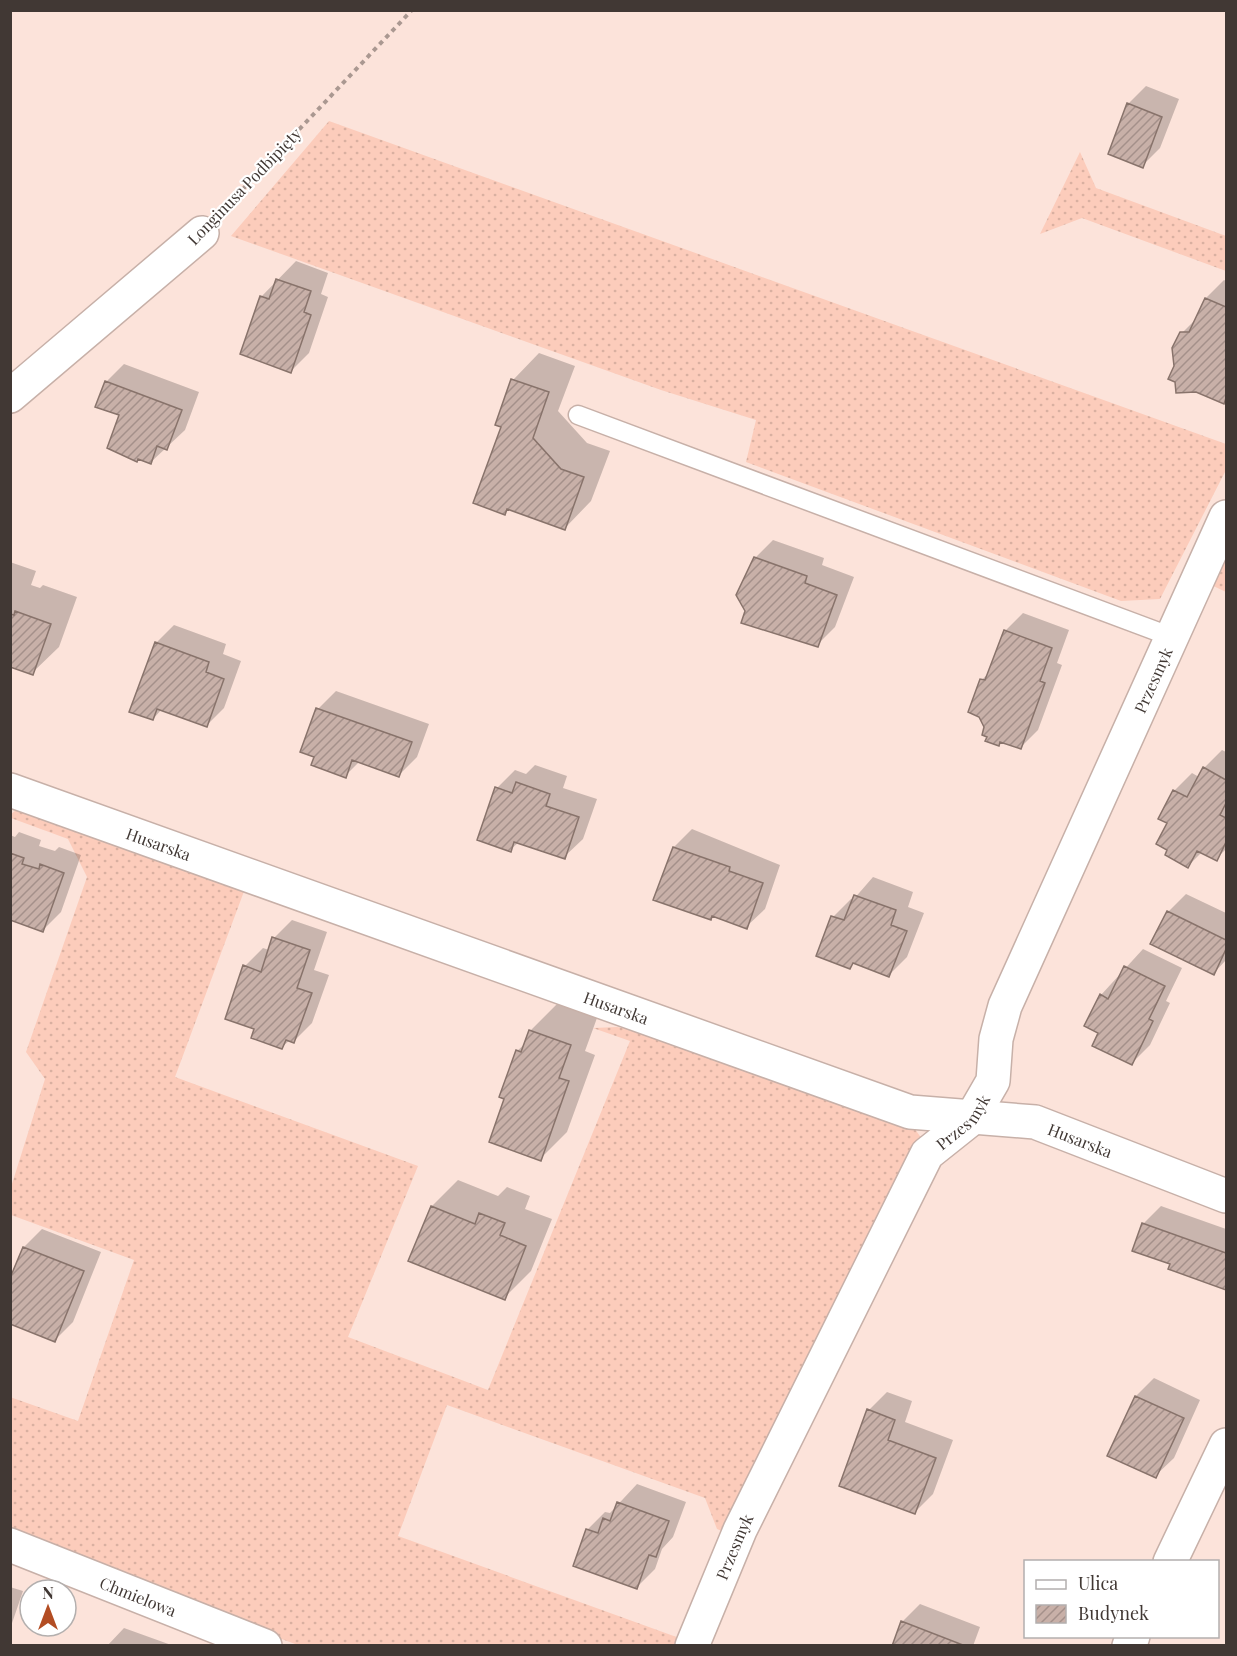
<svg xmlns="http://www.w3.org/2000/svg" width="1237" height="1656" font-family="'Playfair Display',serif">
<defs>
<pattern id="grass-dots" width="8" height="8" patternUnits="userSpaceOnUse" patternTransform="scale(1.5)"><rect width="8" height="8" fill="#fcccbb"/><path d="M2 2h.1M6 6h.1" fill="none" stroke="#d9b0a1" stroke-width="1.8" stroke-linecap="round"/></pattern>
<pattern id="building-hatch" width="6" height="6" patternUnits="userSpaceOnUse" patternTransform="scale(1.5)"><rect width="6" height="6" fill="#c8b0a8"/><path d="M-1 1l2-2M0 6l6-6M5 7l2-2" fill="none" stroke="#a4908a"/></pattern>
</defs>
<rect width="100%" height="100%" fill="#fce3da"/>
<path fill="url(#grass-dots)" d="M329,121L1226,444V470L1160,599L1121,601L746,462L756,420L661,390L231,236Z
M1080,152L1096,188L1226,236V271L1082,218L1040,234Z
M1226,544V592L1207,583Z
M24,804L246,886L175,1077L418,1166L348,1337L488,1390L630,1041L593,1028L617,1027L653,1034L912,1125L922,1139L727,1533L717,1529L705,1498L447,1405L398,1536L682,1639L679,1645H298L168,1598L11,1534L10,1397L78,1421L134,1260L11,1215V1187L45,1079L26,1052L87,877L68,839L11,818V814Z"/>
<path fill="#0003" d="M1146,86L1179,99L1160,148L1142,166L1128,104Z
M296,261L328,273L321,294L328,297L309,353L291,371L261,297Z
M1224,280L1226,281V399L1224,402L1175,367L1182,333L1198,317L1206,298Z
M539,353L575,366L558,411L587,443L610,451L591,501L565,528L510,508L505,513L513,380Z
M124,364L199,392L185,430L151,462L106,382Z
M773,540L824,558L822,565L854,577L835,627L817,645L747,610L737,595L755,558Z
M10,562L36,571L31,585L40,588L43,585L77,597L59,647L32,673L10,665Z
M1023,613L1069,630L1057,663L1062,665L1038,730L1020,748L1002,741L999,744L988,736L982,680L990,671L1005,631Z
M174,625L226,644L223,654L241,661L224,708L206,726L162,709L153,719L156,643Z
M336,691L429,724L417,757L399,775L360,761L345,776L316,756L302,751L318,709Z
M1222,750L1226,752V849L1216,859L1202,852L1188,866L1169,849V823L1174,791L1192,773L1199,777L1204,768Z
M535,765L567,776L563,788L597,799L583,839L564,857L519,842L510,850L497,788L515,770L526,774Z
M692,829L780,865L765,909L746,927L714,915L710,919L674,847Z
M19,832L41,840L39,846L55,851L59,847L81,855L61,912L43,930L10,919V835L15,837Z
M873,877L913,892L908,907L924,913L907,957L889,975L855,962L850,967L833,917L851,899L853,900Z
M1186,894L1226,913V960L1214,973L1168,912Z
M292,920L327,932L314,970L329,975L312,1023L294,1041L290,1040L282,1047L256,1028L245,966L263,948L269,950L274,938Z
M1143,949L1182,968L1166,1001L1170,1003L1150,1045L1132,1063L1100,1032L1101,995Z
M557,1004L597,1018L585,1051L595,1055L567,1132L540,1159L506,1098L517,1051L527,1042L531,1030Z
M458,1180L498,1196L507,1187L530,1196L525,1209L552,1219L531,1271L504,1298L432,1206Z
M1161,1206L1226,1229V1289L1170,1268L1172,1263L1143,1224Z
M42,1229L101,1252L73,1322L55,1340L10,1282L24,1247Z
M1154,1378L1200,1400L1174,1458L1155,1476L1109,1455L1136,1396Z
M887,1392L912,1401L905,1422L953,1440L933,1494L915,1512L869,1410Z
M637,1484L686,1502L673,1537L662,1549L655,1569L637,1587L587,1530L605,1512L610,1513Z
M10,1587L23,1591L10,1629Z
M920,1604L980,1627L973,1646H893L902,1622Z
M124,1628L174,1646H107Z"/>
<path fill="url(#building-hatch)" stroke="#88736b" stroke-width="1.5" d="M1127,103L1162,117L1143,168L1108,154Z
M276,279L311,291L304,312L311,315L291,373L240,354L260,296L269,299Z
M1205,298L1226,307V398L1224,404L1196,392L1176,393L1175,382L1168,379L1174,366L1172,348L1180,332H1189Z
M511,379L549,392L533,438L561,469L584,477L565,530L507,509L505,515L473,503L501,427L495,425Z
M105,381L182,410L167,450L157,446L151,464L138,459L137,462L107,448L119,415L95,407Z
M754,557L807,576L805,583L837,595L818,647L741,623L745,611L736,595Z
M15,611L51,624L33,675L10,667V614L14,615Z
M1004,630L1052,648L1040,681L1045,683L1021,749L1000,742L999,746L985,741L987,737L982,735L984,727L979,717L968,712L980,679L985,680Z
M155,642L209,662L206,672L224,679L207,727L157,709L153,720L129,712Z
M316,708L412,742L399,777L352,760L346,778L311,765L314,757L300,752Z
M1203,767L1226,780V803L1220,815L1226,818V842L1217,861L1197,851L1188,868L1165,855L1167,850L1156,844L1167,823L1158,819L1173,790L1187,797Z
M516,782L550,794L546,806L579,817L565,859L514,842L511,852L477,840L495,787L512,793Z
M673,847L730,867L729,871L763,883L747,929L712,916L711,920L653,900Z
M10,853L24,858L22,864L39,869L40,864L64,873L43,932L10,920Z
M854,895L896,910L891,925L907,931L889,977L853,963L850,969L816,956L831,916L844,920Z
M1167,911L1226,940V949L1214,975L1150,944Z
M272,937L310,950L297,988L312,993L294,1043L286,1040L282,1049L251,1038L254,1029L225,1019L243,965L261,972Z
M1124,966L1165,986L1149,1019L1153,1021L1132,1065L1092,1046L1098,1033L1084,1026L1100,994L1108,999Z
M529,1030L571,1045L559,1078L569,1081L541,1161L489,1142L504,1099L499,1097L516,1050L521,1052Z
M431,1206L475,1224L479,1213L505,1223L500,1235L526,1246L505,1300L408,1261Z
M1142,1223L1226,1253V1290L1168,1269L1170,1264L1132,1251Z
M23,1247L84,1271L55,1342L10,1324V1278Z
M1135,1396L1184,1418L1156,1478L1107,1456Z
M867,1409L895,1420L888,1440L936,1458L915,1514L839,1486Z
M617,1502L669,1521L656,1557L649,1555L637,1589L573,1566L586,1529L598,1533L603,1518L610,1521Z
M901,1621L963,1645V1646H892Z"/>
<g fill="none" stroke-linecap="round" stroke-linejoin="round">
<g stroke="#c7b0a8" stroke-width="21">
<path id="lane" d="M578,415L1172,637"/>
</g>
<g stroke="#c7b0a8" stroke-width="36">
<g id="street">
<path d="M10,396L202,233"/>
<path id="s1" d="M10,790L910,1112L1035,1122L1226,1196"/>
<path id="s2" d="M10,1545L265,1646"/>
<path d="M1170,1562L1226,1445"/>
<path id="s3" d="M692,1646L740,1530L927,1154L971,1119L993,1081L996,1039L1005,1006L1226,517"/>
<path d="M1129,1646L1133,1636"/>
</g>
</g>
<path stroke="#aa9891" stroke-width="4" stroke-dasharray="4.5 4.5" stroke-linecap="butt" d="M225,208L412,10"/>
<use href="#lane" stroke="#fff" stroke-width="18"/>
<use href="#street" stroke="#fff" stroke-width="33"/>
</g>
<g text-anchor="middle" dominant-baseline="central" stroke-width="4.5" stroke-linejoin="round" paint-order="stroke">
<g font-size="16" fill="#413834" stroke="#fff">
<text transform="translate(244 186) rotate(-46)">Longinusa Podbipięty</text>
<text stroke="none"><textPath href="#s3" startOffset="1080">Przesmyk</textPath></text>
<text stroke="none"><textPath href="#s1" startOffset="158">Husarska</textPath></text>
<text stroke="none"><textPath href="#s1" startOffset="644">Husarska</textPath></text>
<text stroke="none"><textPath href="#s3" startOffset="594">Przesmyk</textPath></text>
<text stroke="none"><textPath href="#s1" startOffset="1130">Husarska</textPath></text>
<text stroke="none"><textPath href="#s3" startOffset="108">Przesmyk</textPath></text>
<text stroke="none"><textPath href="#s2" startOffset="138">Chmielowa</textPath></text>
</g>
</g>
<rect width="1237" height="1656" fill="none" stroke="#413834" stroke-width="24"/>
<rect x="1024" y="1560" width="195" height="78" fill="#ffffff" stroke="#b3afae" stroke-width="1.5"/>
<rect x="1036" y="1580" width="30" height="9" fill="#ffffff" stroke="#b3afae" stroke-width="1.5"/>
<text x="1078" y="1590" font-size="18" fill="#413834">Ulica</text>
<rect x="1036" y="1605" width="30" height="18" fill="url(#building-hatch)" stroke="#b3afae" stroke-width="1.5"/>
<text x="1078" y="1620" font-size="18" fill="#413834">Budynek</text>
<g transform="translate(48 1608)"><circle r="28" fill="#ffffff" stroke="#b3afae" stroke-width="1.5"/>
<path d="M0-4.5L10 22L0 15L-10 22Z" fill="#b34d23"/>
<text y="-9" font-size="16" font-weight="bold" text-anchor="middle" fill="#413834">N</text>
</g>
</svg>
